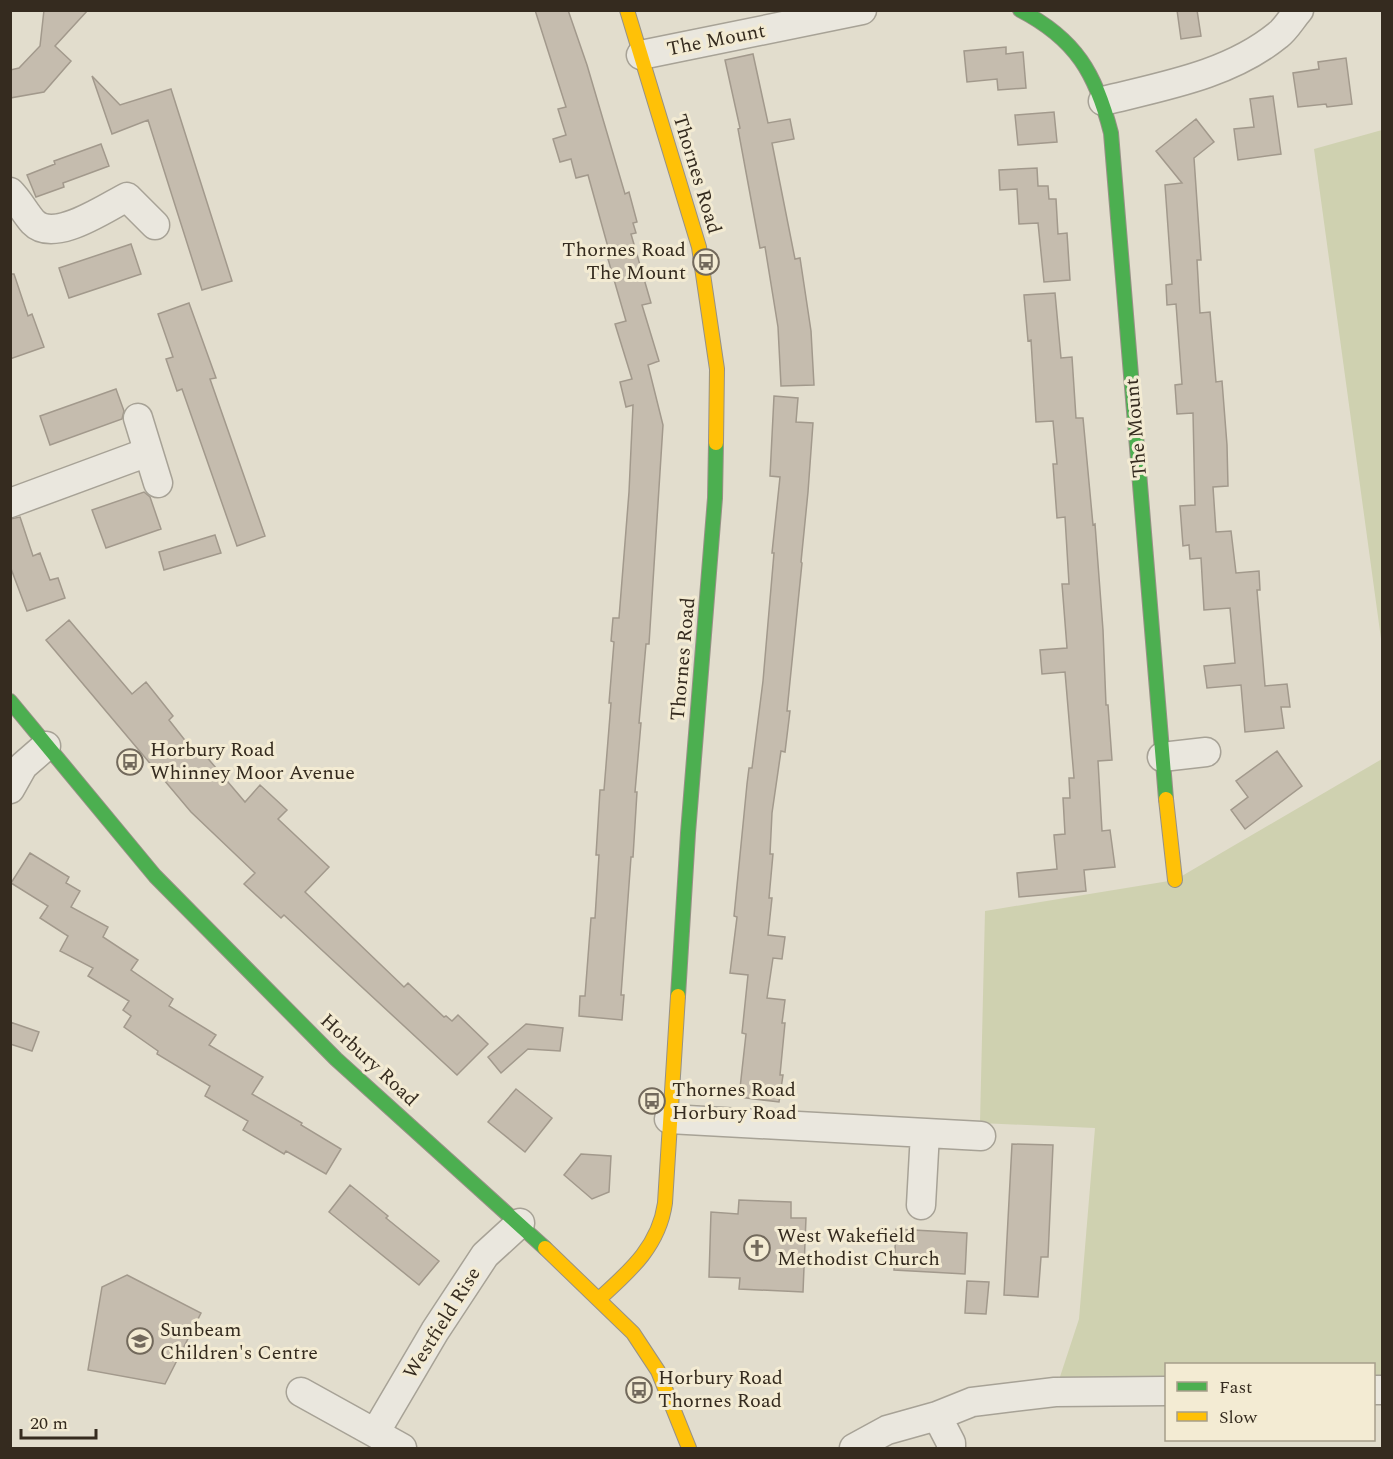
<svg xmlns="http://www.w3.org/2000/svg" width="1393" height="1459" font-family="Spectral,serif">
<rect width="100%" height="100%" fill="#e2ddcd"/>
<path fill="#cfd1b0" d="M1382,130V646L1314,149Z
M1382,759V1390H1374V1364H1166V1391L1055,1392L1079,1319L1095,1128L980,1123L985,911L1175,880Z"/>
<path fill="#c5bcae" stroke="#a2998c" stroke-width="1.5" d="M44,10H88L55,46L71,61L44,92L10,98V70L19,68L40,46Z
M535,10H568L587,65L625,194L629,192L637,222L633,223L636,233L631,234L651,303L642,305L659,361L648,365L663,425L649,644H646L639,723H641L635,792H637L633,857H631L621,995H624L622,1020L579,1016L580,996H585L591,918H595L599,855H596L600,790H604L611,703H609L614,642L611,641L613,618H619L629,492L633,405L626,407L620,382L632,379L615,324L626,321L608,259L611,258L588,175L576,178L571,159L560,162L553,139L566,135L558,109L566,107Z
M1177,10H1197L1201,36L1181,39Z
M1006,47V54L1023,52L1026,88L998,90L997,79L967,82L964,51Z
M753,54L768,123L790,119L794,139L772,143L795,259L800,258L811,331L814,385L781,386L778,327L765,247L760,248L738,129L740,128L725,60Z
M1346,58L1352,104L1327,107L1326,104L1298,107L1293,73L1319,69L1318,62Z
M92,76L120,105L171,89L232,281L202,290L148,120L112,134Z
M1273,96L1281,154L1238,160L1234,129L1254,127L1250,99Z
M1054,112L1057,142L1018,145L1015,115Z
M1196,119L1214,142L1194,158L1201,260H1197L1200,313L1210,312L1216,382L1222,381L1227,445L1228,486L1213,487L1216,532L1231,531L1236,573L1259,571L1260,590H1257L1265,686L1287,684L1290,707H1281L1284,728L1245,732L1241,685L1207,688L1204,666L1235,663L1230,608L1204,610L1201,558L1190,559L1189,545L1183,546L1180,506L1195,505L1193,413L1177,414L1175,385L1182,384L1176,304L1167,305L1166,285L1172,284L1165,185L1182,183L1156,151Z
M101,144L109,166L63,183L64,187L36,197L27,175L55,164L54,161Z
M1037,168L1038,186H1048L1049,199H1056L1058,234L1067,233L1070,280L1044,282L1038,223L1019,224L1017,189L1000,190L999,170Z
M131,244L141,274L69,298L59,268Z
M10,274H14L28,316L32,314L44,347L10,359Z
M1055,293L1061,358L1072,357L1076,418H1083L1093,525L1095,524L1103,630L1106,705H1108L1112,760L1098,761L1102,831L1110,830L1115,867L1084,870L1086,891L1019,897L1017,873L1057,869L1054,835L1065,834L1063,798H1070L1069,778H1074L1065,672L1042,674L1040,650L1067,648L1062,584H1069L1065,517L1057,518L1053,464H1057L1053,421L1036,422L1031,340L1028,341L1024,295Z
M189,303L216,378L210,379L265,536L237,546L182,389L177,391L166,359L173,357L158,314Z
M116,389L124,411L122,419L50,445L40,416Z
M774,396L798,398L796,422L813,423L808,492L801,562L802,563L787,711H790L785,752L781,751L772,813L770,854H773L769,898H772L768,935L785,937L782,959L773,958L767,998L785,1000L782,1023H785L780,1075H783L779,1102L739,1097L746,1034L742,1033L748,975L730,973L737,917L734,916L747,784L749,768H752L763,681L774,553H772L780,477L770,476Z
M144,492L150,497L161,529L106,548L92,510Z
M20,517L33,556L40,553L50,580L58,578L65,598L27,611L10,566V519Z
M215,535L221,553L164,570L159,552Z
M69,620L132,694L146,682L173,716L169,720L195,753L199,748L245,802L260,785L287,810L278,819L329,867L305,892L404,987L408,983L444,1017L446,1016L452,1021L458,1015L488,1044L457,1075L284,915L281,918L244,884L255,873L191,812L46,640Z
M1277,751L1302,786L1245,829L1231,810L1248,797L1236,781Z
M30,853L69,877L66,883L80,891L71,907L108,927L103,937L138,960L131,970L173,999L169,1006L216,1035L209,1045L263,1077L252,1094L302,1123L301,1125L341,1149L326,1174L286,1151L284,1154L243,1130L248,1121L205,1096L210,1086L157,1054L158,1051L124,1027L131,1016L123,1010L129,1001L88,976L93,968L60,951L68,936L40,918L48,906L11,883Z
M10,1022L39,1032L32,1051L10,1044Z
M526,1024L563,1028L560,1051L528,1049L501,1073L488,1057Z
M516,1089L552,1118L525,1152L488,1122Z
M1012,1144L1053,1145L1048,1257H1041L1038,1297L1004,1295Z
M581,1154L611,1156L609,1192L592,1199L564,1175Z
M350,1185L388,1216L386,1218L439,1261L419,1285L329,1212Z
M739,1200L791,1202V1218H806L803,1292L739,1289L740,1278L709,1277L711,1212L738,1214Z
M896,1229L967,1233L965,1274L894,1270Z
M127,1275L201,1313L165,1384L88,1370L102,1287Z
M967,1281L989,1282L986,1314L965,1313Z"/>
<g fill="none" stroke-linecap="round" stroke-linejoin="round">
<g stroke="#a7a296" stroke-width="31">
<path id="street" d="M641,55L862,10
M1103,101C1163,86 1229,75 1278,35C1286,29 1292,18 1299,10
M10,192C19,201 25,213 33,222C54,244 105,208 127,197L155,225
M138,418L158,483
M10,503L148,452
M1162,757L1206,752
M10,789L23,766L46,746
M669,1119L981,1136
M921,1205L925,1133
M1374,1390H1382
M301,1392L375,1433L435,1331L485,1255L520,1223
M937,1416L951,1443V1448
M375,1433L402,1448
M854,1448L887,1430L937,1416L972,1402L1055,1392L1166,1391"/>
</g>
<g stroke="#979186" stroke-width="16">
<path id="fast" d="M1020,10C1076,39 1096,74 1111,133L1166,799
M10,701L155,876L336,1059L545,1248
M678,996L688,833L715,498L716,443"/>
</g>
<g stroke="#979186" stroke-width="16">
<path id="slow" d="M627,10L699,247L717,369L716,443
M1166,799L1175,880
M545,1248L633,1333L658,1371L689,1448
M599,1299C630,1271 659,1246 665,1203L678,996"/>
</g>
<use href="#street" stroke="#eae7de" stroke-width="28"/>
<use href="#fast" stroke="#4caf50" stroke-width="14"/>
<use href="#slow" stroke="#ffc107" stroke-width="14"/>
</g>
<defs>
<g id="bus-ring" transform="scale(1.35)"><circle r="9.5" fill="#f3ebd3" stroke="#72695c" stroke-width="1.5"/><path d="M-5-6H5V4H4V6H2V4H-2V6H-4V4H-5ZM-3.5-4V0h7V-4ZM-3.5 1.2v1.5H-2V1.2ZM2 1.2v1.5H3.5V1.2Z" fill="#72695c"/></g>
<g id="church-ring" transform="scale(1.35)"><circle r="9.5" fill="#f3ebd3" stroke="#72695c" stroke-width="1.5"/><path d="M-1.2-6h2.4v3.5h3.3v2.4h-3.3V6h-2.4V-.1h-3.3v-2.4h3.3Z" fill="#72695c"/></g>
<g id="school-ring" transform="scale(1.35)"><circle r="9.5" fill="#f3ebd3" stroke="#72695c" stroke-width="1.5"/><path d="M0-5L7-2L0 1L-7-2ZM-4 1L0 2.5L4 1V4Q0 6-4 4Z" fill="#72695c"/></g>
</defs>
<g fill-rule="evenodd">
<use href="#bus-ring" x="706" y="262"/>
<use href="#bus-ring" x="130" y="762"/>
<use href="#bus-ring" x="652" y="1101"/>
<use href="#church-ring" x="757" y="1248"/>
<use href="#school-ring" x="140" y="1341"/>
<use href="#bus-ring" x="639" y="1390"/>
</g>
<g text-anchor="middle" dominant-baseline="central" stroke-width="6" stroke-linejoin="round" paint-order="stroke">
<g font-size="20" fill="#352b1f" stroke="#f3ebd3">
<text transform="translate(716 40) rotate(-11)">The Mount</text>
<text transform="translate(697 174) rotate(73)">Thornes Road</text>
<text transform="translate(1136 428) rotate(-95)">The Mount</text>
<text transform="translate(683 659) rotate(-85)">Thornes Road</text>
<text transform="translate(369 1060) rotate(43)">Horbury Road</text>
<text transform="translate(442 1323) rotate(-58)">Westfield Rise</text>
</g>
<g font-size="20" fill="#352b1f" stroke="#f3ebd3" text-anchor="start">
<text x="686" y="250" text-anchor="end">Thornes Road<tspan x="686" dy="23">The Mount</tspan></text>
<text x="150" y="750">Horbury Road<tspan x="150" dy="23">Whinney Moor Avenue</tspan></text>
<text x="672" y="1090">Thornes Road<tspan x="672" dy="23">Horbury Road</tspan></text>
<text x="777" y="1236">West Wakefield<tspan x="777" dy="23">Methodist Church</tspan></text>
<text x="160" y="1330">Sunbeam<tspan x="160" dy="23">Children's Centre</tspan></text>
<text x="658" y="1378">Horbury Road<tspan x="658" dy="23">Thornes Road</tspan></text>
</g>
</g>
<rect width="1393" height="1459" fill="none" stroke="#352b1f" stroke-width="24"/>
<rect x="1165" y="1363" width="210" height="78" fill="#f3ebd3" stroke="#a79e8b" stroke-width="1.5"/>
<rect x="1177" y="1382" width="30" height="9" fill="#4caf50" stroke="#a79e8b" stroke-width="1.5"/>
<text x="1219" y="1393" font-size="18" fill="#352b1f">Fast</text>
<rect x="1177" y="1412" width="30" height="9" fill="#ffc107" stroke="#a79e8b" stroke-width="1.5"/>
<text x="1219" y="1423" font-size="18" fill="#352b1f">Slow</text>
<path d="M21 1429v9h75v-9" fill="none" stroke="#352b1f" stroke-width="3"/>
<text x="30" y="1429" font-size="18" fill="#352b1f" stroke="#f3ebd3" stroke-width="4.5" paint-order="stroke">20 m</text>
</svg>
